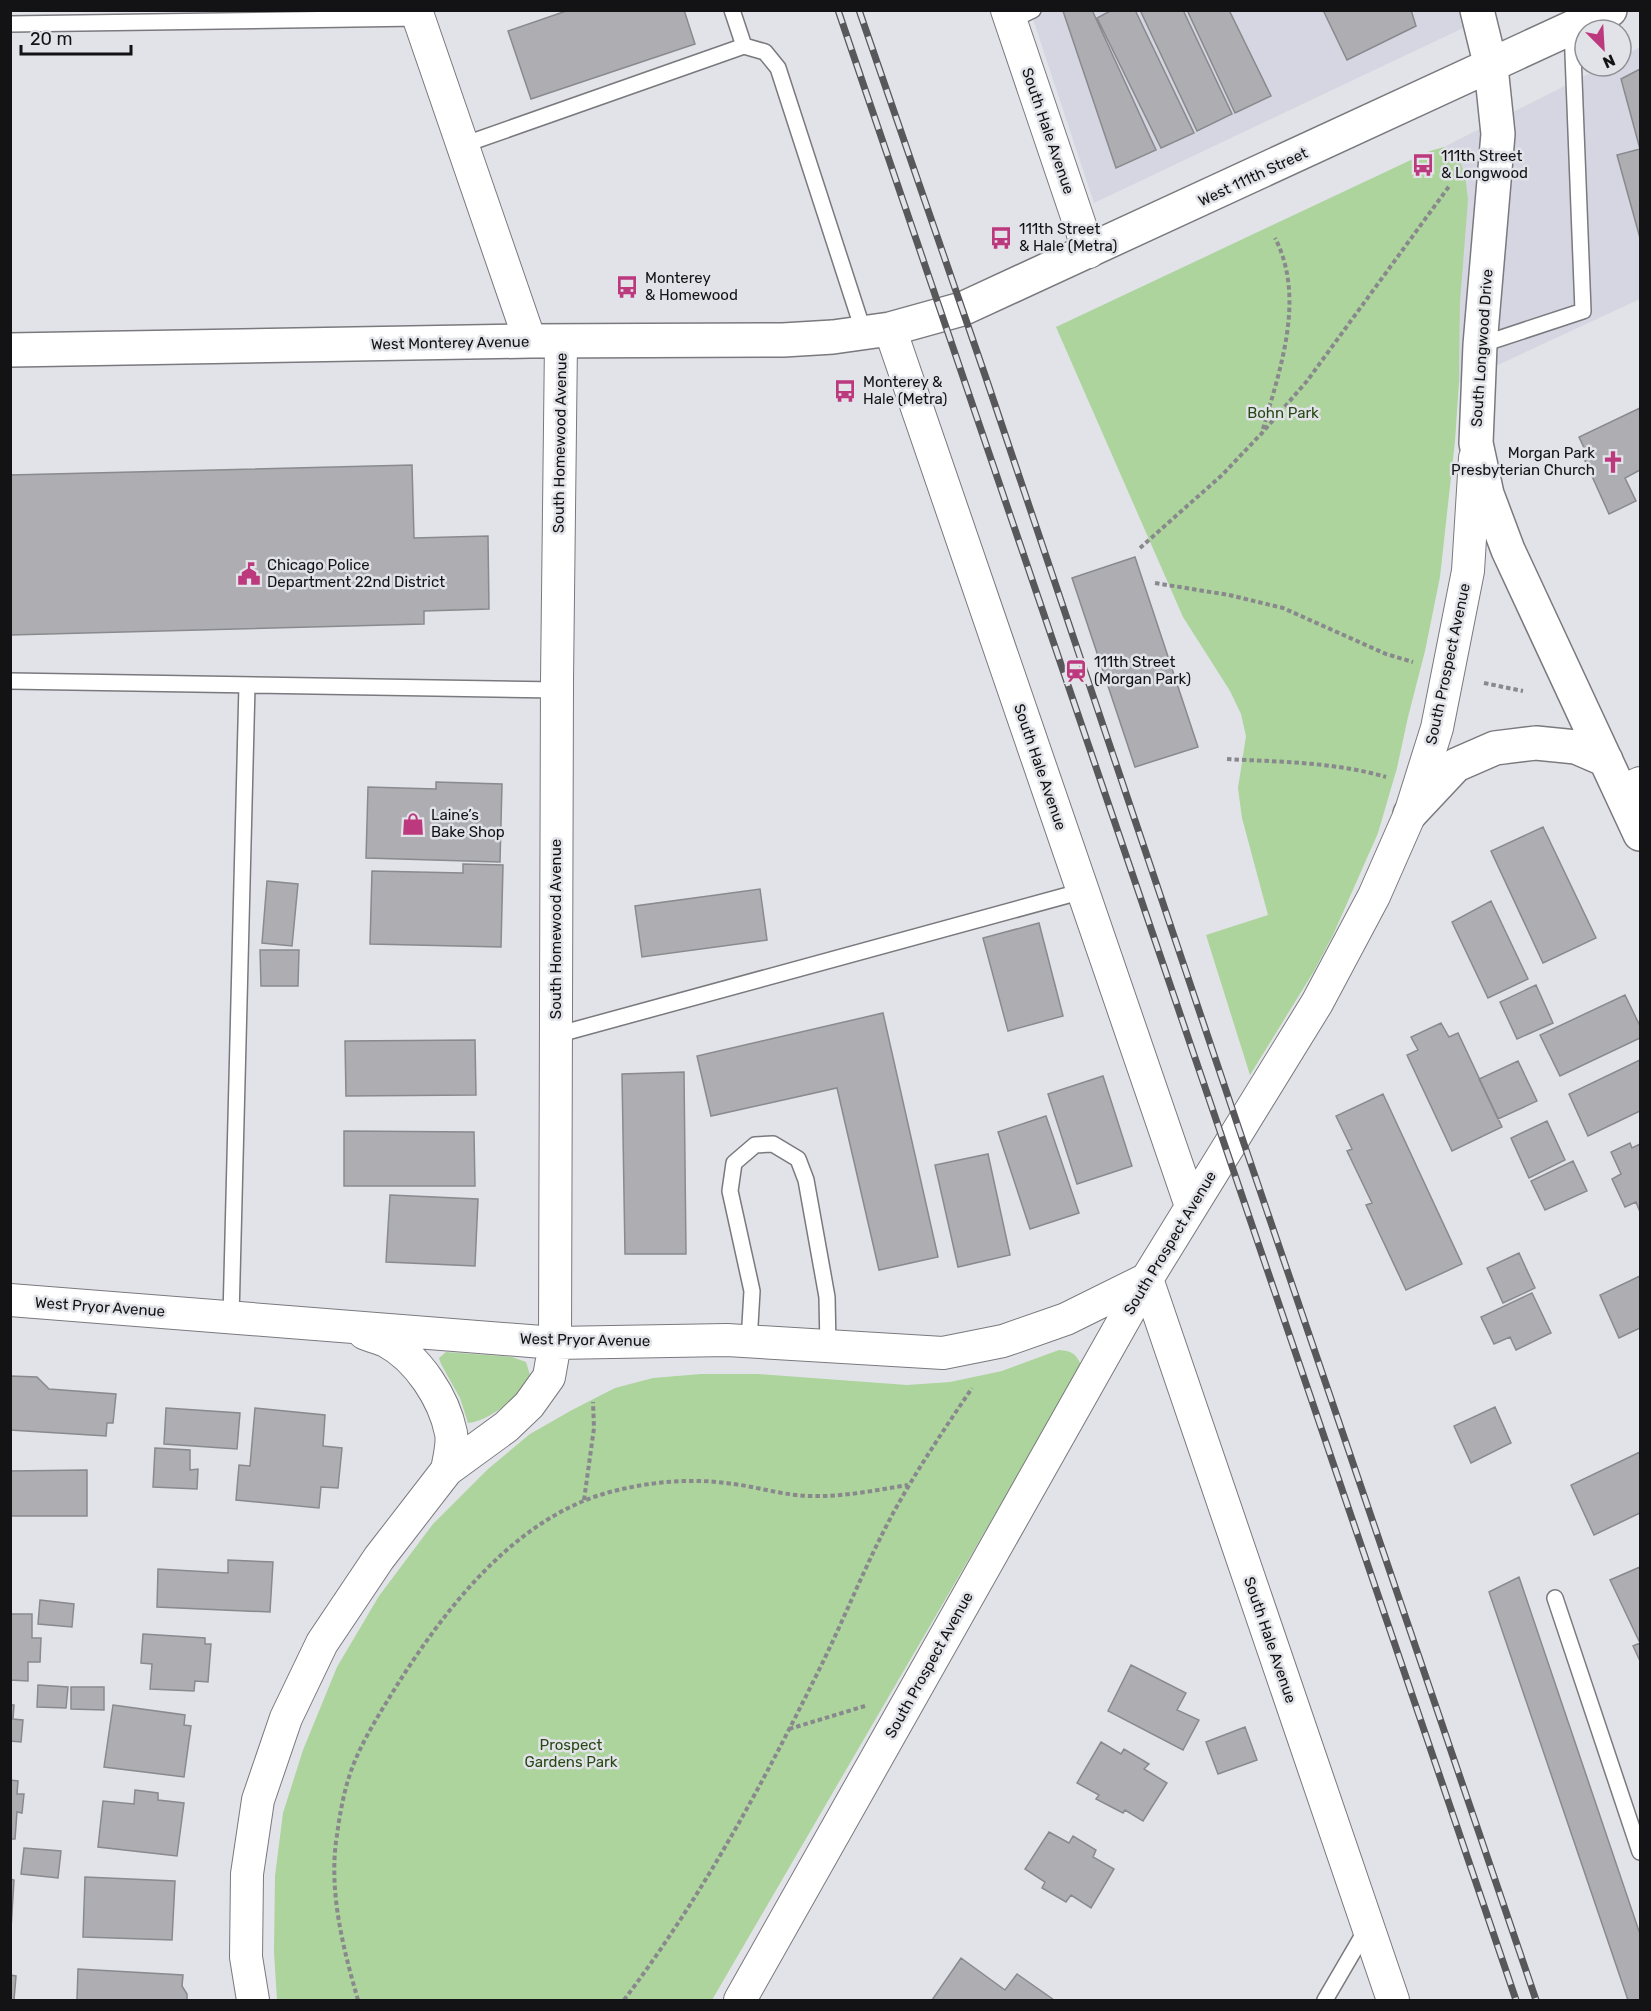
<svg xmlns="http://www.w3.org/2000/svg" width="1651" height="2011" font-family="Rubik,sans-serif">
<rect width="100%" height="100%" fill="#e2e3e8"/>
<path fill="#d5d6e2" d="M1030,10L1499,11L1094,203Z
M1640,47V299L1459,383L1460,302L1453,151L1444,147L1604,66H1621V57Z"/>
<path fill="#acd49c" d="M1444,147L1453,151L1459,159L1465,175L1468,200L1460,302L1459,383L1455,441L1440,577L1425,651L1408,717L1397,768L1378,833L1333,935L1314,971L1250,1075L1206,935L1268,915L1242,818L1238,788L1246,736L1241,714L1230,691L1183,617L1056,327L1430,151Z
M1059,1350C1071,1351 1076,1353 1081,1365L1076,1375L712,2000H277L274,1952L275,1876L283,1813L303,1750L337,1667L379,1596L433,1524L488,1469L530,1434L572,1410L615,1388L653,1378L701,1374H757L907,1385L950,1382L1002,1371Z
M446,1352L512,1357L526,1362L531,1378C520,1396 489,1421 468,1423L460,1398L441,1364L439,1358Z"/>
<path fill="#adadb2" stroke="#898a8e" stroke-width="1.5" d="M569,10H684L695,44L531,99L508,31Z
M1092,10L1156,150L1116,168L1063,11Z
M1112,10H1135L1194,133L1161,148L1097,18Z
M1140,10H1183L1232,114L1197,131Z
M1187,10H1229L1271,96L1235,113Z
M1323,10H1411L1416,26L1347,60Z
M1640,69V238L1617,155L1640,149L1621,79Z
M1640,408V470L1625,478L1636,501L1609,514L1582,454L1586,452L1579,437Z
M412,465L414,538L488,536L489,609L424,611V624L10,635V475Z
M1135,557L1198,747L1135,767L1072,578Z
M436,782L502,784L500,862L366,858L368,787L436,789Z
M1543,827L1596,938L1543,963L1491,851Z
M463,864L503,865L501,947L370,944L372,871L463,873Z
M267,881L298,884L292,946L262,943Z
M760,889L767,940L642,957L635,906Z
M1491,901L1528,979L1488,998L1452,922Z
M1039,923L1063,1016L1008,1031L983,938Z
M260,950H299L298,986H261Z
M1536,985L1553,1023L1517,1039L1500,1002Z
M1625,995L1640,1026V1038L1560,1076L1540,1035Z
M883,1013L938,1257L879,1270L837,1088L711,1116L697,1056Z
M1441,1023L1449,1037L1458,1033L1502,1127L1452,1151L1407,1055L1418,1050L1411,1037Z
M475,1040L476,1095L346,1096L345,1041Z
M1640,1060V1111L1588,1136L1569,1094Z
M1518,1061L1537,1101L1498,1119L1479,1079Z
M684,1072L686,1254H625L622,1074Z
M1103,1076L1132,1166L1077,1184L1048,1094Z
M1383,1094L1462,1264L1406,1290L1366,1205L1372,1203L1347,1151L1352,1149L1336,1116Z
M1046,1116L1079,1213L1030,1229L998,1132Z
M1547,1121L1565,1160L1529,1178L1511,1138Z
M344,1131L474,1132L475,1186H344Z
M1630,1143L1632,1148L1640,1144V1212L1636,1202L1625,1207L1612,1179L1621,1174L1611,1152Z
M988,1154L1010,1255L958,1267L935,1165Z
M1573,1161L1587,1191L1545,1210L1531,1181Z
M390,1195L478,1199L475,1266L386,1262Z
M1519,1253L1535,1288L1503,1303L1487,1268Z
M1640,1276V1328L1619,1338L1600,1295Z
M1532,1293L1551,1333L1516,1350L1510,1337L1494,1344L1481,1317Z
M10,1376L37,1377L49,1389L116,1394L113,1423H107L106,1436L10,1430Z
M1495,1407L1511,1443L1471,1463L1454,1426Z
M166,1408L240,1413L237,1449L164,1444Z
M255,1408L325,1415L323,1446L342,1448L338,1488L321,1487L319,1508L236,1500L239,1465L250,1466Z
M155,1448L190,1450V1470L198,1469L197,1489L153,1487Z
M1640,1452V1513L1594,1535L1571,1485Z
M87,1470V1516H10V1471Z
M228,1560L273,1562L270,1612L157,1607L158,1569L228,1573Z
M1640,1567V1661L1633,1646L1640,1643L1610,1580Z
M1519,1577L1640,1934V2000H1628L1489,1592Z
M40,1600L74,1604L72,1627L38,1624Z
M10,1614H32V1638H41L40,1662H28V1681L10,1680Z
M143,1634L205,1638V1644H211L208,1682L195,1681L194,1691L150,1689L152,1664L141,1663Z
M1131,1665L1186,1693L1177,1710L1199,1720L1183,1750L1108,1711Z
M38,1685L68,1687L66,1708L37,1707Z
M71,1687H104V1710L71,1709Z
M10,1705H14L13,1719L23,1720L21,1742L10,1741Z
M113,1705L185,1715L184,1725L191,1726L184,1777L104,1767Z
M1245,1727L1257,1760L1218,1774L1206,1742Z
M1101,1742L1121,1754L1124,1749L1149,1764L1144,1769L1167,1783L1143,1821L1125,1810L1123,1813L1096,1799L1099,1795L1077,1783Z
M10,1780L18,1781L17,1794H24L22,1813L17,1812L15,1839H10Z
M135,1790L158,1793V1800L184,1803L177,1856L98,1847L103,1801L134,1804Z
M1049,1832L1069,1843L1073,1836L1096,1850L1093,1857L1114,1869L1091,1908L1071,1895L1066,1902L1042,1888L1045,1882L1025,1869Z
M24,1848L61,1851L58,1878L21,1874Z
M85,1877L175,1881L172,1940L83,1937Z
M10,1879L14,1880L11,1929H10Z
M961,1958L1005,1990L1017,1974L1054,2000H932Z
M78,1969L183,1975L182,1986L187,1994V2000H77Z
M10,1975L16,1976L14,2000H10Z"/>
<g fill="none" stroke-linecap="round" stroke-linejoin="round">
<g stroke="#79797e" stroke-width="18">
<path id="lane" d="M1010,21L1033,10
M10,24L419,18
M744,46L765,52L778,68L864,333
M463,145L744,46L732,10
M1480,345L1583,311L1572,28
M10,681L557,690
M556,1035L1083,891
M231,1317L247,685
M749,1342L752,1291L730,1191L734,1163L755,1145L773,1144L798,1159L806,1180L827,1297L828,1347
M1555,1598L1640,1852
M1325,2000L1367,1928"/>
</g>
<g stroke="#79797e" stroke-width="34">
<path id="street" d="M416,10L530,341
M1007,10L1089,252
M890,329L1191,1206
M1621,792L1640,783
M10,1300L555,1343L727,1340L943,1353L1003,1341L1066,1319L1147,1279L1393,2000
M364,1333C371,1336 379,1338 386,1341C418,1358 444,1398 451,1433C453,1444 449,1459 447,1470
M253,2000L246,1957L247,1874L258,1800L286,1718L322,1643L379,1558L447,1470L506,1427L529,1405L549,1377L555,1343L557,680L561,341
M740,2000L1147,1279L1317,1003L1374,896L1410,814L1437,728L1468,571L1475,458"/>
</g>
<g stroke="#79797e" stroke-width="36">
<path id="secondary" d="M1477,10L1491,67L1498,134L1480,345L1476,443L1487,494L1508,550L1640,834
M10,350L530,341L783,340L833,337L890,329L962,309L1610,10
M1410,814L1456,765L1495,748L1536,743L1576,747L1606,760"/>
</g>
<path stroke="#89898d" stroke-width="4" stroke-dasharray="4.5 3" stroke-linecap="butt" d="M1263,429C1280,369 1306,298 1275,238
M1140,548L1222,475L1262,433L1307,381L1450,185
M1155,583L1229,595L1283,608L1386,654L1413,662
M1484,683L1523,691
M1227,759C1280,762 1335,762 1386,777
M584,1500L594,1428L593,1402
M789,1729L865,1706
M358,2000C343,1948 328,1890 337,1835C340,1812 345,1785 354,1763C366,1734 383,1708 399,1682C450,1602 521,1512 618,1490C656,1481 695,1478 733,1484C759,1487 785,1496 811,1496C844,1497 876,1490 908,1485
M624,2000C699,1901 759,1791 814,1680C841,1627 862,1572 890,1519C914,1474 943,1431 972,1388"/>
<use href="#lane" stroke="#fff" stroke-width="15"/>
<use href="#street" stroke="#fff" stroke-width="32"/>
<use href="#secondary" stroke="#fff" stroke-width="33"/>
<g stroke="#58585b" stroke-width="7">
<path id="rail" d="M838,10L1516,2000
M859,10L986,378L1239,1129L1536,2000"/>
</g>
<use href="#rail" stroke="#e2e3e8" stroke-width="4.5" stroke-dasharray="14" stroke-linecap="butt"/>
</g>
<defs>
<g id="bus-bare" transform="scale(1.8)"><path d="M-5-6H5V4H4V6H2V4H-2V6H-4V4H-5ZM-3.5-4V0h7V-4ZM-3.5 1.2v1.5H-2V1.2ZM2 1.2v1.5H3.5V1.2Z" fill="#bd397d" stroke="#e2e3e8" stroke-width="2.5" paint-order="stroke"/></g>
<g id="church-bare" transform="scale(1.8)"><path d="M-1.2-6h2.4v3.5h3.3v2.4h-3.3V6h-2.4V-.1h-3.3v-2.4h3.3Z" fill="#bd397d" stroke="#e2e3e8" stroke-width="2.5" paint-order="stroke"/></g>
<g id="civic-bare" transform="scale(1.8)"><path d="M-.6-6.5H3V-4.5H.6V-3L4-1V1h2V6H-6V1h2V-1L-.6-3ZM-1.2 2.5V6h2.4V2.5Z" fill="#bd397d" stroke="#e2e3e8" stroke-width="2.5" paint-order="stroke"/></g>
<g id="station-bare" transform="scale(1.8)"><path d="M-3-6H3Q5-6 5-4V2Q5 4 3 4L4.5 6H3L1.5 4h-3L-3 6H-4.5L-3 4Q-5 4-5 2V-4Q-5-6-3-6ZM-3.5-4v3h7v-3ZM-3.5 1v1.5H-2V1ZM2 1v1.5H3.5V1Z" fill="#bd397d" stroke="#e2e3e8" stroke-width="2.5" paint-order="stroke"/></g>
<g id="shop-bare" transform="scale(1.8)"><path d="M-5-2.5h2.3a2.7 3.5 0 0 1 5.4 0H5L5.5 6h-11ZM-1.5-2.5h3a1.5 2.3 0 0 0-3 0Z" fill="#bd397d" stroke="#e2e3e8" stroke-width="2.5" paint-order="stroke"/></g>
</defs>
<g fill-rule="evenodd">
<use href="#bus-bare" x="1423" y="165"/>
<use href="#bus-bare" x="1001" y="238"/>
<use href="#bus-bare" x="627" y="287"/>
<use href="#bus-bare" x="845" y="391"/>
<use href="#church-bare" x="1613" y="462"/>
<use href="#civic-bare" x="249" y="574"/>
<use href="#station-bare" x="1076" y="671"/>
<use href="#shop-bare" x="413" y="824"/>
</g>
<g text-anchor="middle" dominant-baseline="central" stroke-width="5" stroke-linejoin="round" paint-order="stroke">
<g font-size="15" fill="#131315" stroke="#e2e3e8">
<text transform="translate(1048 131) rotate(71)">South Hale Avenue</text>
<text transform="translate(1253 177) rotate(-25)">West 111th Street</text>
<text transform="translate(450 343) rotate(-1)">West Monterey Avenue</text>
<text transform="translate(1482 348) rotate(-86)">South Longwood Drive</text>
<text transform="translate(560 443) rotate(-89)">South Homewood Avenue</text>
<text transform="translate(1448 664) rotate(-78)">South Prospect Avenue</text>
<text transform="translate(1040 767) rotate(71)">South Hale Avenue</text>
<text transform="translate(556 929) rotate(-90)">South Homewood Avenue</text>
<text transform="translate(1170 1243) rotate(-59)">South Prospect Avenue</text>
<text transform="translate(100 1307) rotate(4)">West Pryor Avenue</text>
<text transform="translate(585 1340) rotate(1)">West Pryor Avenue</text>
<text transform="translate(1270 1640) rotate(71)">South Hale Avenue</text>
<text transform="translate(929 1665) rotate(-61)">South Prospect Avenue</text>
</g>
<g font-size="15" fill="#131315" stroke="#e2e3e8" text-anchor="start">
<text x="1441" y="156">111th Street<tspan x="1441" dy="17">&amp; Longwood</tspan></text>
<text x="1019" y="229">111th Street<tspan x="1019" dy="17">&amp; Hale (Metra)</tspan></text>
<text x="645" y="278">Monterey<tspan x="645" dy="17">&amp; Homewood</tspan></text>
<text x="863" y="382">Monterey &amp;<tspan x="863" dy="17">Hale (Metra)</tspan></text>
<text x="1595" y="453" text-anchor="end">Morgan Park<tspan x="1595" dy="17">Presbyterian Church</tspan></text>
<text x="267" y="565">Chicago Police<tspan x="267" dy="17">Department 22nd District</tspan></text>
<text x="1094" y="662">111th Street<tspan x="1094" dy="17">(Morgan Park)</tspan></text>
<text x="431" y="815">Laine’s<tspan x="431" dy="17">Bake Shop</tspan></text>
</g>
<g font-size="15" fill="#274a14" stroke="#e2e3e8">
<text x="1283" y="413">Bohn Park</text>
<text x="571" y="1745">Prospect<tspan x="571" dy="17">Gardens Park</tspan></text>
</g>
</g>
<rect width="1651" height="2011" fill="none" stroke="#131315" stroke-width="24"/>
<g transform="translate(1603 48) rotate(156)"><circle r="28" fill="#e2e3e8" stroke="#8f9094" stroke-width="1.5"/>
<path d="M0-4.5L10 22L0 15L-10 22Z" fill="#bd397d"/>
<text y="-9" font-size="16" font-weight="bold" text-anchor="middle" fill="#131315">N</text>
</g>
<path d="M21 45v9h110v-9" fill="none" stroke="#131315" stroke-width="3"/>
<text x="30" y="45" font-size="18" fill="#131315" stroke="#e2e3e8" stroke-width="4.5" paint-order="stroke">20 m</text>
</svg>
